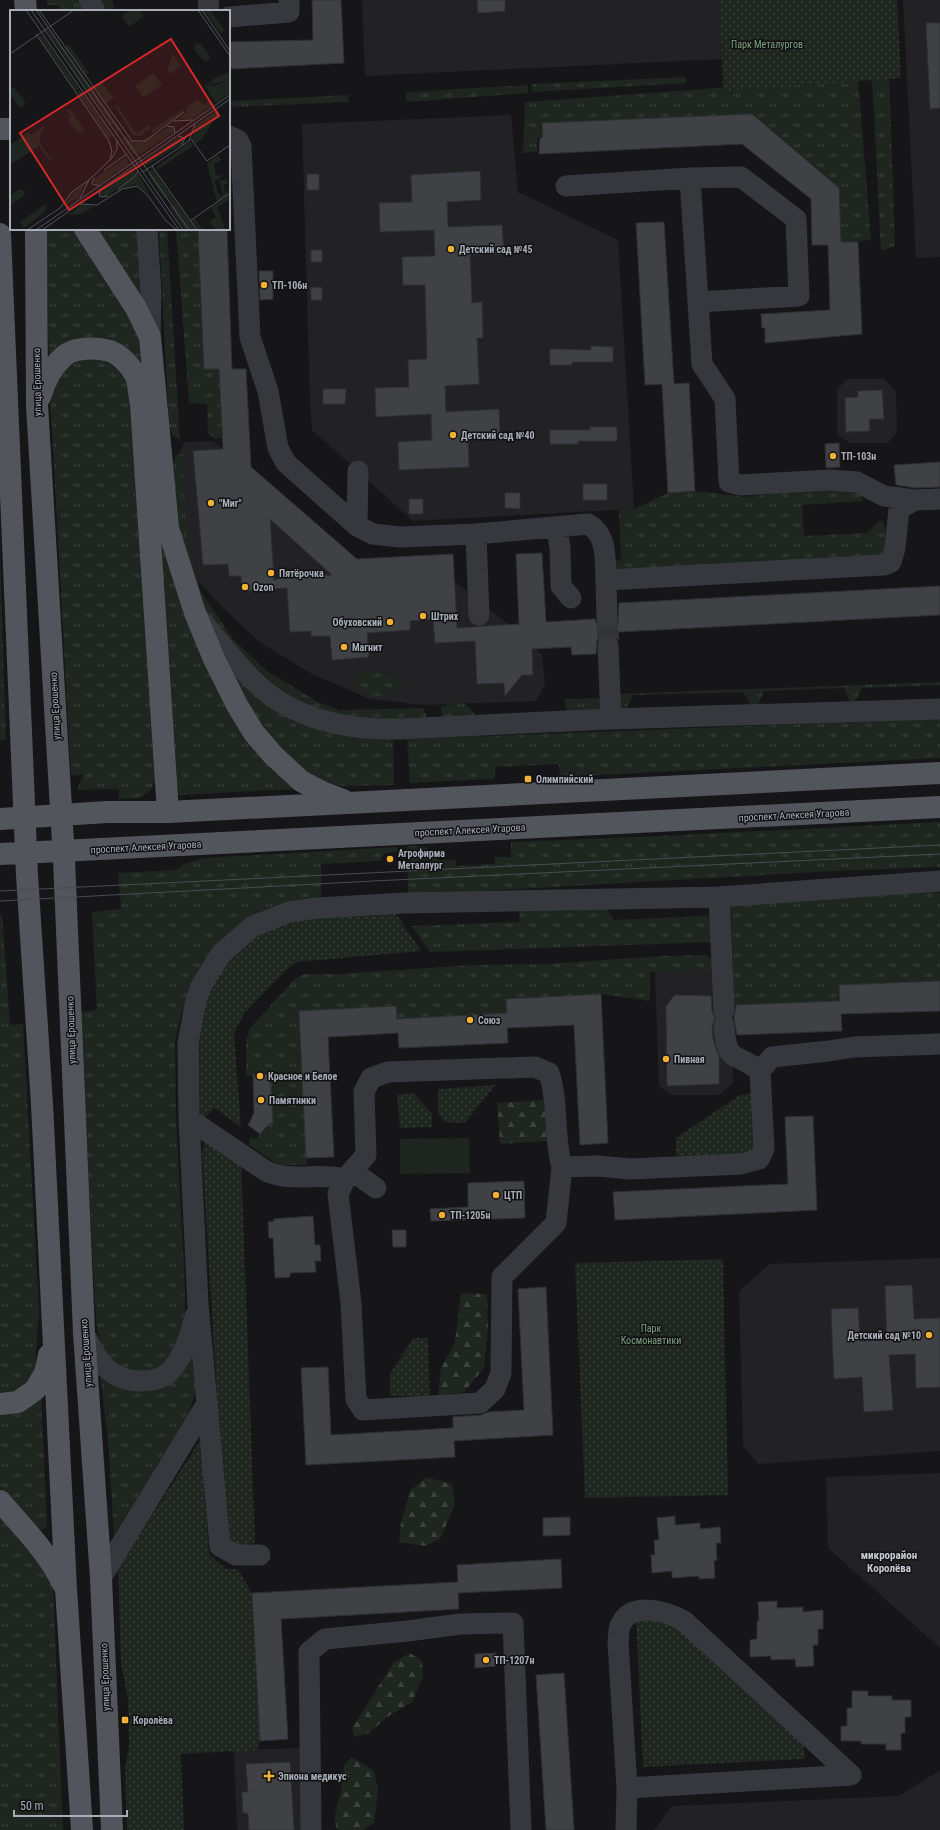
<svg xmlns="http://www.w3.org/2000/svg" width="940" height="1830" font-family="'Roboto Condensed',sans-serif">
<defs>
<pattern id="grass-tufts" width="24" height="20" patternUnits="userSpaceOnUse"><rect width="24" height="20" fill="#1e261f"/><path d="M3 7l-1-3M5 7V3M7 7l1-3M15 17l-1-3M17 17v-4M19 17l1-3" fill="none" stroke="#3c433d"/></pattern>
<pattern id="forest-firs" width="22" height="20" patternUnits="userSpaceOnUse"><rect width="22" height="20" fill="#1e261f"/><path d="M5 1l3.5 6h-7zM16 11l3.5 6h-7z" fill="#3c433d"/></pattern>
<pattern id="park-dots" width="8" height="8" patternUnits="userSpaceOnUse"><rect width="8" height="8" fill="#1e261f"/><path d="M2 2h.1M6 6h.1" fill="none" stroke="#3c433d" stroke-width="1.8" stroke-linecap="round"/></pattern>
</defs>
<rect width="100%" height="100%" fill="#161618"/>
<path fill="#222225" d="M362,0H720L722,59L365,76Z
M903,0H940V257L916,258Z
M511,115L518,192L618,240L634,509L413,521L312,430L310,401L302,124Z
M848,379H884L896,391L897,432L888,443H849L837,434V389Z
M213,441L227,452L349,586L452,579L523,636L542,655L545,685L536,701L424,705L370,699L310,673L258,641L219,604L191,573L176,459L185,442Z
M723,965L732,975L733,1083L719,1095H672L659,1086L655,974L660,968Z
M940,1258V1451L758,1464L743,1445L739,1291L770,1264Z
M940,1473V1648L828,1548L826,1477Z
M303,1748L305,1830H237L234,1750Z
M940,1770V1830H654L672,1806L899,1796Z"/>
<path fill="url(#grass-tufts)" d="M47,0H77L82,11H59V5H47Z
M98,0H112L115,11H104Z
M868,0L887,13L895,246L881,251Z
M685,77L686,83L533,92L532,84Z
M858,78L871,240L841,242L839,188L752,114L542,123L543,137H538L537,152L523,153L525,102Z
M528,85V93L406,102V92Z
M348,95L349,102L229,107V101Z
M46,229H77C106,274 142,319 147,374L121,347L49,363Z
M96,229H140L143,297L139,294Z
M159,229H167L180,440L173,436L169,426Z
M176,229H198L204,369H219L222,438L215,439L208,433L207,404L189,403Z
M84,355L119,364L132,391L158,776C147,799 143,798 119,799V789L77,790L84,774L71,776L50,393L54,378Z
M153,433L163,533L173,581L189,626L227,709L240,730L295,789L178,795Z
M183,453L186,534L200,590L232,638L267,671L318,702L339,710L424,708L427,720L362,722L334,716L292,697L276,686L232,645L195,595L187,569L176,513L173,465L176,455Z
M851,490L861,495L863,501L802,505L804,536L867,533L879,521L883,522C886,529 890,547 885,554C883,556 879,558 876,560L619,573L610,565L621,558L619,510L634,509L668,493L695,491L747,497L778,493Z
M0,555L6,740L0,741Z
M217,644L260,694L393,738L394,785L343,786L327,783L296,766L251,714Z
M381,671L407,685L396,687V695L371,696L356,687V674L362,672Z
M940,682V685L862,688L855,702H850L844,688L764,691L757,706H751L743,692L633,695L625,711L621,708L618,694Z
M605,698L601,711L568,714L564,699Z
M462,702L470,708L476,716L442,720L441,707Z
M940,719V758L560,777L559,764L496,767L494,779L410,783L407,739Z
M940,822V867L835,871L408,895L407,846H423L436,853L437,860H456V866L495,864V857H511V842L662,836Z
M397,847L398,852L385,853L380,861L321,864V899L192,985L182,1012L175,1041L176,1118L185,1288L184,1323L174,1358L151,1375L117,1369L100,1343L96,1322L80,1012L97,1010L92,912L121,909L118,873L177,870L184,864L204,858Z
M932,891L940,894V981L840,1001L733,1006L728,911L731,905Z
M602,902L614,920L705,916L713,919L714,942L430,952L412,926L519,922L520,908Z
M0,915H2L10,1025L23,1024L39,1309L35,1369L27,1387L0,1398Z
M705,955L712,959L714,970L650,972V1001L601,994L506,999L507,1013L397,1019L396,1006L299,1011L307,1165H279L249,1145L250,1137L256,1139L269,1124L253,1076H246V1040L250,1028L295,979L304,974H339L471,965L547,964L661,956Z
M193,1349L197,1387L189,1412L114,1536L109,1452L100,1372L148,1388Z
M41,1395L47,1522L46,1528C43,1529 40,1531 37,1529C28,1525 7,1497 0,1488V1413Z
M0,1513L33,1549L53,1585L63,1830H0Z"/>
<path fill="url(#forest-firs)" d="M544,1100L547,1141L500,1144L497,1103Z
M461,1293L487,1294L488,1328L484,1368L464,1392L438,1395L441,1368L455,1342Z
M426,1477L452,1484L455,1505L440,1539L425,1546L399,1542L401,1523L410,1491Z
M410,1653L422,1661L423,1676L412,1702L387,1717L369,1733L354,1737L352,1728L394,1662Z
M352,1757L374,1771L378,1792L374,1823L363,1830H338L336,1828L335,1815L341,1792L344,1765Z"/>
<path fill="url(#park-dots)" d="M720,0H897L901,78L723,91Z
M395,912L421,951L297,962L285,971L244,1014L234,1034L241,1127L215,1108L204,1118L199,1110L196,1047L208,993L229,959L258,934L293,920Z
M495,1085L465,1123L444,1122L438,1113V1089Z
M413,1093L432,1114V1127L400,1128L397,1095Z
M755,1093L758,1145L750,1155L676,1156V1138L740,1095Z
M205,1141L241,1159L255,1542L246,1547L226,1541L202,1152Z
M723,1259L728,1495L585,1498L575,1263Z
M413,1338H428L430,1396H390V1374Z
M201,1439L209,1554L226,1569H238L252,1593L260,1741L257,1750L181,1754L184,1830H127L125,1768L129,1746L128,1700L121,1663L118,1568Z
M654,1616L683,1632L804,1746L805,1759L643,1767L636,1617Z"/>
<path fill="#1e261f" d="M469,1138L470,1173L400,1174V1139Z"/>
<path fill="#404145" stroke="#303034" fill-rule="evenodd" d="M312,0H341L344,63L229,69V42L313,40Z
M477,0H505V11L478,13Z
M926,23H940V108L930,109Z
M752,114L839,188L841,242H858L862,334L765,343V328H762L761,314L830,310L828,245H812L811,199L742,144L539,154L540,138L543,137L542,123Z
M480,171L481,200L447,202L448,227L502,225L504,254L470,255L472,303L482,302L483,338H477L479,384L445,386L446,412L499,409L500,438L468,440L469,467L399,470L398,442L432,440L431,414L376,417L375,388L409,387L408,360L427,359L425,285H403L402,257L435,256L434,230L380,232L379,203L412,202L411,175Z
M307,174H319V190H307Z
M664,222L674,384L689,383L695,491L668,493L662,384L645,385L636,223Z
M198,229H227L232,369H246L251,467L357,559L453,554L457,628L519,624L516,554L542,553L546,622L595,619L597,625L601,628L608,630L614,628L618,623L619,603L940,586V615L618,632L619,640L614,635L607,633L601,635L597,640L596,654L572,655L571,647L532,649L533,675H522L505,696L504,683L477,684L475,641L435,643L433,619L410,621V630L367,633L369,657L332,660L330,636H311V631L290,632L287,588L242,591L241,576H229L228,564L203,565L193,451L223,449L219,369H204ZM270,519L332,575L292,576L289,572L274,581Z
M311,250H322V262H311Z
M259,271H273V299L260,300Z
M311,287L322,288V300H311Z
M591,346L613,347V362H572V365H550V349L591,350Z
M323,389H346L345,404H323Z
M882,390L884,419H869L870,431L846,432L845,398L858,397V391Z
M590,427H617V441H578V444H550V430H590Z
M839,443L840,467L826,468L825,444Z
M940,462V487L916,488L896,485L894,465Z
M583,484H607V500H583Z
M505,493H520V509L505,508Z
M409,499H423V514H409Z
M940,981V1011L841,1014L842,1031L737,1035L734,1018L736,1005L840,1001L839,985Z
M601,994L608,1143L580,1145L574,1025L507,1028L508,1043L399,1048L398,1033L328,1037L334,1157L306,1158L299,1011L396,1006L397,1019L507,1013L506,999Z
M675,995L711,996L712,1012L715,1018L712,1026L713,1039L719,1057V1084L667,1086L666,1006Z
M270,1074L273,1123L269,1124L260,1134L248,1125L254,1113L253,1076Z
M813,1116L817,1210L615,1220L613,1192L788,1184L785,1117Z
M524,1181L525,1218L431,1221L430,1209L468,1207V1183Z
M313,1216L315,1245H320L321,1261H315L316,1272L290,1273V1277L275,1278L273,1238H269L268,1222L274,1221V1219Z
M392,1230H406V1247H393Z
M912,1285L914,1319L940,1318V1387L916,1388L915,1354L889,1355L893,1410L864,1412L862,1377L834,1379L831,1309L858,1308L860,1341L887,1340L885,1286Z
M546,1287L553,1435L454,1441L455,1457L306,1465L301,1368L328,1367L331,1435L453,1428V1417L481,1415L488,1412L524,1410L518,1289Z
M675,1516V1525L700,1523V1529L720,1527L721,1543H716L717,1560L714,1561L715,1578L699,1579V1576L672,1578V1571L652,1573L651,1555H655L654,1540H659L657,1518Z
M570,1517V1535L543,1536V1518Z
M561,1559L562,1588L458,1593L459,1609L281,1619L288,1739L260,1741L252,1593L458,1582L457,1565Z
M777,1601V1608L803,1607V1612L823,1610V1629H818V1645H813L814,1666L796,1667L795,1659L771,1660V1656L750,1657V1640L757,1639V1621H759L758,1602Z
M496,1653L497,1666L475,1668V1654Z
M564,1673L574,1830H546L536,1675Z
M852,1691H868V1696H892V1700H911V1717H905V1733H901V1750H886V1744H861V1741H841V1726H847V1708H852Z
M290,1762L294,1830H249L248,1813H243L242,1792H248L246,1764Z"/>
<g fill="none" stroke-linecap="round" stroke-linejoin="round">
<path stroke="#333438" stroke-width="21" stroke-dasharray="21 10" stroke-linecap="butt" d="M607,618L608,645"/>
<path stroke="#37383d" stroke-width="21" d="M89,0L94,11
M208,0L209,11
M229,17L289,12V0
M229,136L238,140L241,146L250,337L268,391L278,448L286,463L357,526L373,534L400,537L476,534L588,524C608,535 605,560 606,580L884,565L891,562L895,548L899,509L915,500
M690,178L702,364L725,399L729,482L741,485L831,480L857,482L884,496L915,500L940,499
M566,186L690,178L741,177L796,219L799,296L698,302
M147,229L151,294L150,337
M357,526L358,471
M557,527L560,548L561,586L571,598
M476,534L479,615
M606,580L607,618
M199,618C222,644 248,681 277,700C313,723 358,730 399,729L611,719L940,709
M608,645L611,719
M719,897L724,1011
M724,1025C727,1066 734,1050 760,1071L772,1057L829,1051L854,1047L940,1044
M189,1119L266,1171C291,1183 319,1172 345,1179
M562,1167L556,1223L502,1277L501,1373L495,1389L480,1403L363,1410L356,1399L351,1303L338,1194L345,1179L366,1155L364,1092L371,1078L388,1072L535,1067L549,1073C559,1103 553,1136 562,1167L598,1166L630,1169L741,1164L759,1159L764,1149L760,1071
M352,1171L376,1188
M84,1333C97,1361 110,1382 144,1381C151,1381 162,1378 167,1374C183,1360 190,1336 195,1316
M260,1555H236L220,1546L198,1304L189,1119L188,1043L195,1005L200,988L221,954L252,927L289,912L317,908L404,903L719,897L940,881
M101,1578L206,1405
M311,1830L309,1652L325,1639L408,1631L460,1624L513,1623L521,1830
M626,1830L627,1788L618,1642C619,1636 618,1629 621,1624C631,1600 668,1612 684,1621L851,1775L627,1788"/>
<path stroke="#53555c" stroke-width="22" d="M25,0L26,11
M0,129H11
M36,229L37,405L64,859L84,1333L101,1578L112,1830
M85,229L136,308L150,337L168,528L195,613L214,659L237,705L254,733L273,755L301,781L322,792L343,800
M0,234L27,875L42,1104L66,1589L82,1830
M40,397C44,383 52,367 63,357C73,347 96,347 110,351C121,355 133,368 137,379C139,387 139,396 141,404L168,812
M0,819L107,812H168L940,773
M0,854L940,807
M0,1404L18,1402L35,1390L45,1373L49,1355
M0,1501C23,1528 48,1552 63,1584"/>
<path stroke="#4a4c52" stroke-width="1" d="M0,891L940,845
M0,901L373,881L940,854"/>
</g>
<g fill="#f2b134" stroke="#111113" stroke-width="1.5">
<circle cx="451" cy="249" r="4"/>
<circle cx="264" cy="285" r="4"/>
<circle cx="453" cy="435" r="4"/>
<circle cx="833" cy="456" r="4"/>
<circle cx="211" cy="503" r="4"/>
<circle cx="271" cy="573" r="4"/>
<circle cx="245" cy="587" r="4"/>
<circle cx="423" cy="616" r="4"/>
<circle cx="390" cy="622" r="4"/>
<circle cx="344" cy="647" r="4"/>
<rect x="524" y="775" width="8" height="8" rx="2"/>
<circle cx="390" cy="859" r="4"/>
<circle cx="470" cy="1020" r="4"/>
<circle cx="666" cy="1059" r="4"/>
<circle cx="260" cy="1076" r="4"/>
<circle cx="261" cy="1100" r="4"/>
<circle cx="496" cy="1195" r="4"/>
<circle cx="442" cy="1215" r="4"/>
<circle cx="929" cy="1335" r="4"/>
<circle cx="486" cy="1660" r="4"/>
<rect x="121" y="1716" width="8" height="8" rx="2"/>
<path d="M267 1770h4v4h4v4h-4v4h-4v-4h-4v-4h4z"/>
</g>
<g text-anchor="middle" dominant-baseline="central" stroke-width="3" stroke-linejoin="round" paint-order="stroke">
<g font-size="10" fill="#7fa381" stroke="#111113">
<text x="767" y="44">Парк Металургов</text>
<text x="651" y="1328">Парк<tspan x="651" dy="12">Космонавтики</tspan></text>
</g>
<g font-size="10" font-weight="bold" fill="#a8adb8" stroke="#111113" text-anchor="start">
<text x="459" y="249">Детский сад №45</text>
<text x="272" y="285">ТП-106н</text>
<text x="461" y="435">Детский сад №40</text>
<text x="841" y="456">ТП-103н</text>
<text x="219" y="503">"Миг"</text>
<text x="279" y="573">Пятёрочка</text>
<text x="253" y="587">Ozon</text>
<text x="431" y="616">Штрих</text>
<text x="382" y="622" text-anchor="end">Обуховский</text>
<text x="352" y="647">Магнит</text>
<text x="536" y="779">Олимпийский</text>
<text x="398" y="853">Агрофирма<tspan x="398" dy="12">Металлург</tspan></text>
<text x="478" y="1020">Союз</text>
<text x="674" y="1059">Пивная</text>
<text x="268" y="1076">Красное и Белое</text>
<text x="269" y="1100">Памятники</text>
<text x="504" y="1195">ЦТП</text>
<text x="450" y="1215">ТП-1205н</text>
<text x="921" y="1335" text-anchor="end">Детский сад №10</text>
<text x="494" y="1660">ТП-1207н</text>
<text x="133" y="1720">Королёва</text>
<text x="278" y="1776">Эпиона медикус</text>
</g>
<g font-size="10" fill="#a8adb8" stroke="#111113">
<text transform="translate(37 382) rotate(-91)">улица Ерошенко</text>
<text transform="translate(55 706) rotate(-93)">улица Ерошенко</text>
<text transform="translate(794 815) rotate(-3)">проспект Алексея Угарова</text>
<text transform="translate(470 830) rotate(-3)">проспект Алексея Угарова</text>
<text transform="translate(146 847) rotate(-3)">проспект Алексея Угарова</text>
<text transform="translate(71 1030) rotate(-92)">улица Ерошенко</text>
<text transform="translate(86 1353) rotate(-94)">улица Ерошенко</text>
<text transform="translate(105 1677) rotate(-92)">улица Ерошенко</text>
</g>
<g font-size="11" font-weight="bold" fill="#c9ccd4" stroke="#111113">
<text x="889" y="1555">микрорайон<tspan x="889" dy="13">Королёва</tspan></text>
</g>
</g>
<g transform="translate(10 10)">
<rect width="220" height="220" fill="#161618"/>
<path d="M194,0H200L215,21L210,23ZM40,19L111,120L107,123L104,115H102L37,21ZM32,25L69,79L66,81L29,27ZM59,35L79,63L76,65L55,36ZM91,72L104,88L96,93L84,76ZM70,80L102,126L98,128L67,82ZM102,91L105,96L107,95L126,123L139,115L140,121L137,120L131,126L123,125ZM60,99L74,120V121L69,123L63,117L55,104L59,108L61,106L56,100ZM207,100L211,105L203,111L193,128L185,134L182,129L185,116ZM34,116L35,118L31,121L29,132L41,149H44L40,151L21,125ZM161,116L165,121L129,145L127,143L124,145L109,124L113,129L116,127L125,133H130ZM169,127H173V133L133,158L134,153L142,145ZM180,132L183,136L148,159L145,158ZM208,145L211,149L208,153H204L206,166L210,164L211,167L205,171L207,180L211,186L213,185L209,171L216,169L218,174H214L215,182L219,180L220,182L207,192L197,154ZM116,147L119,154L87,176L83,170L85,168ZM142,158L186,220H175L160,197L163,195L158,187L155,189L138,165ZM126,160L124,166L96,187H92L90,182L119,161ZM128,163L140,186L125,174L105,182ZM75,173L69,187L52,198L64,182ZM220,184V189L208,197L215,220H206L200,212L191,217L192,220H188L182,211L185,209L191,217L206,207L201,198ZM71,195L84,196L74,203L73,201V204L58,205Z" fill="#1e261f"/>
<path d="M220,62V70L196,76L205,68ZM37,193L35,202L14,218L10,212Z" fill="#1e261f"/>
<path d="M120,0H129L134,6L119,17L112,6ZM162,43L171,56L159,64L158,60ZM144,63L152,75L133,88L125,76ZM220,70V83L206,93L194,75L203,76ZM188,89L193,95L201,90L204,94L181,110L167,109L176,103L177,97ZM172,100L174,101L142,124V120ZM19,122L29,136L0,155V135Z" fill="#1e261f"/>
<path d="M186,33L191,34L200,46L198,51L193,50L184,39ZM3,77L15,91L13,98L8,96L0,84V78ZM10,179L15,181L14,185L0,196V186Z" fill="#1e261f"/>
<path fill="none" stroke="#505258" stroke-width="1" d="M16,0L169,220M21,0L173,220M26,0L179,220M29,0L122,131H135L174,102M188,0L220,46M192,0L220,41M26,24L99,131L102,141L100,149M0,44L64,0M164,111L183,110M157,116L164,117L165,123M168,126L175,128L172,135M181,129L197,151L220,135M142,156L187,220M94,160L117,144M133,162L179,131L185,114M84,168L82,174L90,176M108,179L124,167L128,161M89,180L90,187L98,186M70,188L79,170L102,148L107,139V130M70,194L87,195L112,179L127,176L139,187L156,211L167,220M180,211L220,183M17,220L50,198L62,182L79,170M26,220L220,85M32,220L220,89"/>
<path fill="#d62828" fill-opacity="0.15" stroke="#d62828" stroke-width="2" d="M161,29L209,106L59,200L10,123Z"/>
<rect width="220" height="220" fill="none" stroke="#a8adb8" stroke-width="2"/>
</g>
<path d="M14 1810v6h113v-6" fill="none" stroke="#a8adb8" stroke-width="2"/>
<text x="20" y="1810" font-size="12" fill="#a8adb8" stroke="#111113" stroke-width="3" paint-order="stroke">50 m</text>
</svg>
